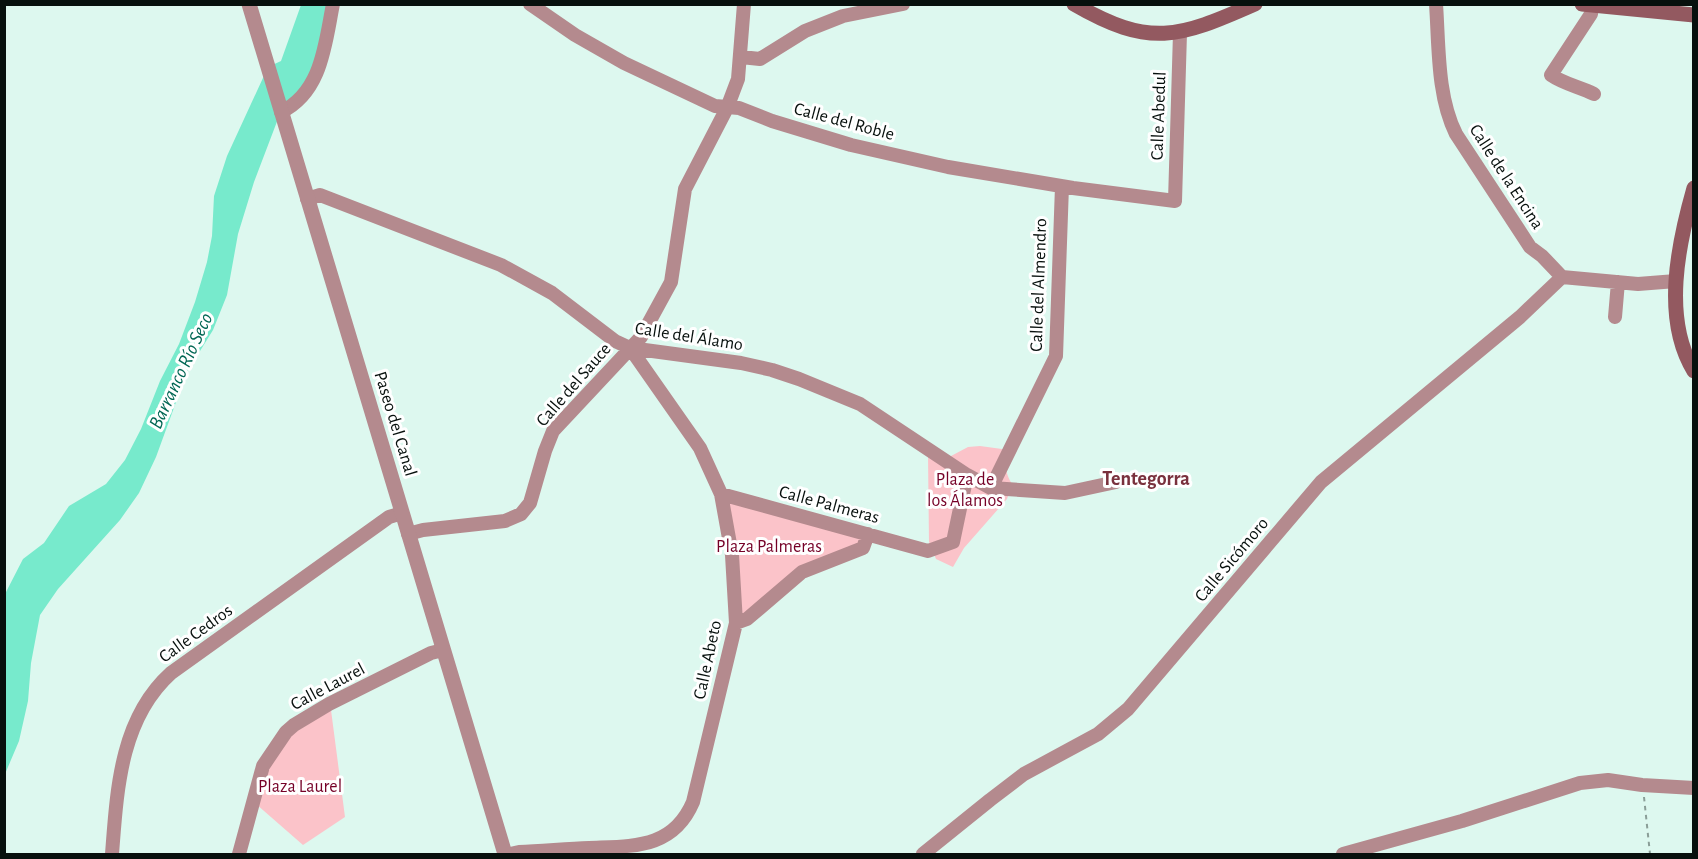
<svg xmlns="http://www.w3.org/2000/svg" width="1698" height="859" font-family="'Alegreya Sans',sans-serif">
<rect width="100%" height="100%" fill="#ddf8ef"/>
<path fill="#fbc3c9" d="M980,446L1002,449C1005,461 1005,474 1012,484L1007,499L964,548L953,567L936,559L929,542L928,455L951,456L968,447Z
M721,494L868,534L863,548L831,559L736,623Z
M331,710L345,817L303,845L256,804L277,743Z"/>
<path fill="#77eacc" d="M301,5H333L318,70L281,111L254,182L238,234L227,295L213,330L187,372L156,457L139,493L120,520L58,589L40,615L31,663L28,701L19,741L5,774V594L23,559L44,543L69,506L106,484L125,460L141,429L160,381L179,344L195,302L207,262L212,236L214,196L227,156L268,67L281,61Z"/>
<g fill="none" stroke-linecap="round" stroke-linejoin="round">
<path stroke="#8a9e97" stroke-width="2" stroke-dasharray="4.5 4.5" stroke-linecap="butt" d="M1644,797L1650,854"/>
<path stroke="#b48a8e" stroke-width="14" d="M530,4L575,35L624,63L715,106L739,108L772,121L851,145L948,167L1073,188L1175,201L1180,33
M1436,4C1439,46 1437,96 1456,134L1530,247L1542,256L1562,277L1638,284L1676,281
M1592,6L1591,14L1551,75C1564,84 1580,87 1594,94
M741,57L760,59L805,31L843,16L903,4
M281,112C322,92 325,44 333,4
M307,199L320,195L501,265L552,293L615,341L630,348L741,363L772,370L799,379L860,404L967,475L991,488L1056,356L1062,186
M1615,317L1618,282
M991,488L1065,493L1116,482
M721,494L928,551L953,542L967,475
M408,534L423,530L505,521L521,514L530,503L545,451L553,431L641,337L671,282L685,189L727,108L738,79L744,4
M736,623L747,619L802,572L863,548L868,534
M112,854C117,790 120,719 171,673L389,517L402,513
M239,854L263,766L286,732L294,725L329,704L431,653L443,650
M510,854L519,852C542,851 566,849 589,848C633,846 673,849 693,802L736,623L732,555L721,494L700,448L630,348
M923,854L990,800L1024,774L1098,734L1128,709L1321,482L1520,317L1562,277
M1343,854L1462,821L1580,783L1608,780L1642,785L1694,788"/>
<path stroke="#b48a8e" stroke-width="15" d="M249,4L505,854"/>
<path stroke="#935960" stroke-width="15" d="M1074,4C1150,48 1178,38 1255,4
M1582,4L1694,15
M1694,188C1678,244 1662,319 1694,371"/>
</g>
<g text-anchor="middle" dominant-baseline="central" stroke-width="6" stroke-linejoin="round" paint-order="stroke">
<g font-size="18" fill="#07100d" stroke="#fff">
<text transform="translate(1159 116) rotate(-88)">Calle Abedul</text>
<text transform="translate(844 122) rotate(15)">Calle del Roble</text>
<text transform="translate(1506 177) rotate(57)">Calle de la Encina</text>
<text transform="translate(1039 285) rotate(-88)">Calle del Almendro</text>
<text transform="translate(689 337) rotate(9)">Calle del Álamo</text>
<text transform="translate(574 385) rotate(-49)">Calle del Sauce</text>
<text transform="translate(395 424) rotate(73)">Paseo del Canal</text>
<text transform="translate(829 505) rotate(15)">Calle Palmeras</text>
<text transform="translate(1232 560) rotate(-50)">Calle Sicómoro</text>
<text transform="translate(196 634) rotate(-36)">Calle Cedros</text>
<text transform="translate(708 660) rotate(-78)">Calle Abeto</text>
<text transform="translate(328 687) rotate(-28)">Calle Laurel</text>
</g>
<g font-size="18" fill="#750027" stroke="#fff">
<text x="965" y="480">Plaza de<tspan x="965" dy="21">los Álamos</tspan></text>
<text x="769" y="547">Plaza Palmeras</text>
<text x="300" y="787">Plaza Laurel</text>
</g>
<g font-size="20" font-style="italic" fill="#026754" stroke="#fff">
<text transform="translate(181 371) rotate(-65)">Barranco Río Seco</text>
</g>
<g font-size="20" font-weight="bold" fill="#79313d" stroke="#fff">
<text x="1146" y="479">Tentegorra</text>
</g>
</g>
<rect width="1698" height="859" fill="none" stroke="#07100d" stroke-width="12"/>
</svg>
